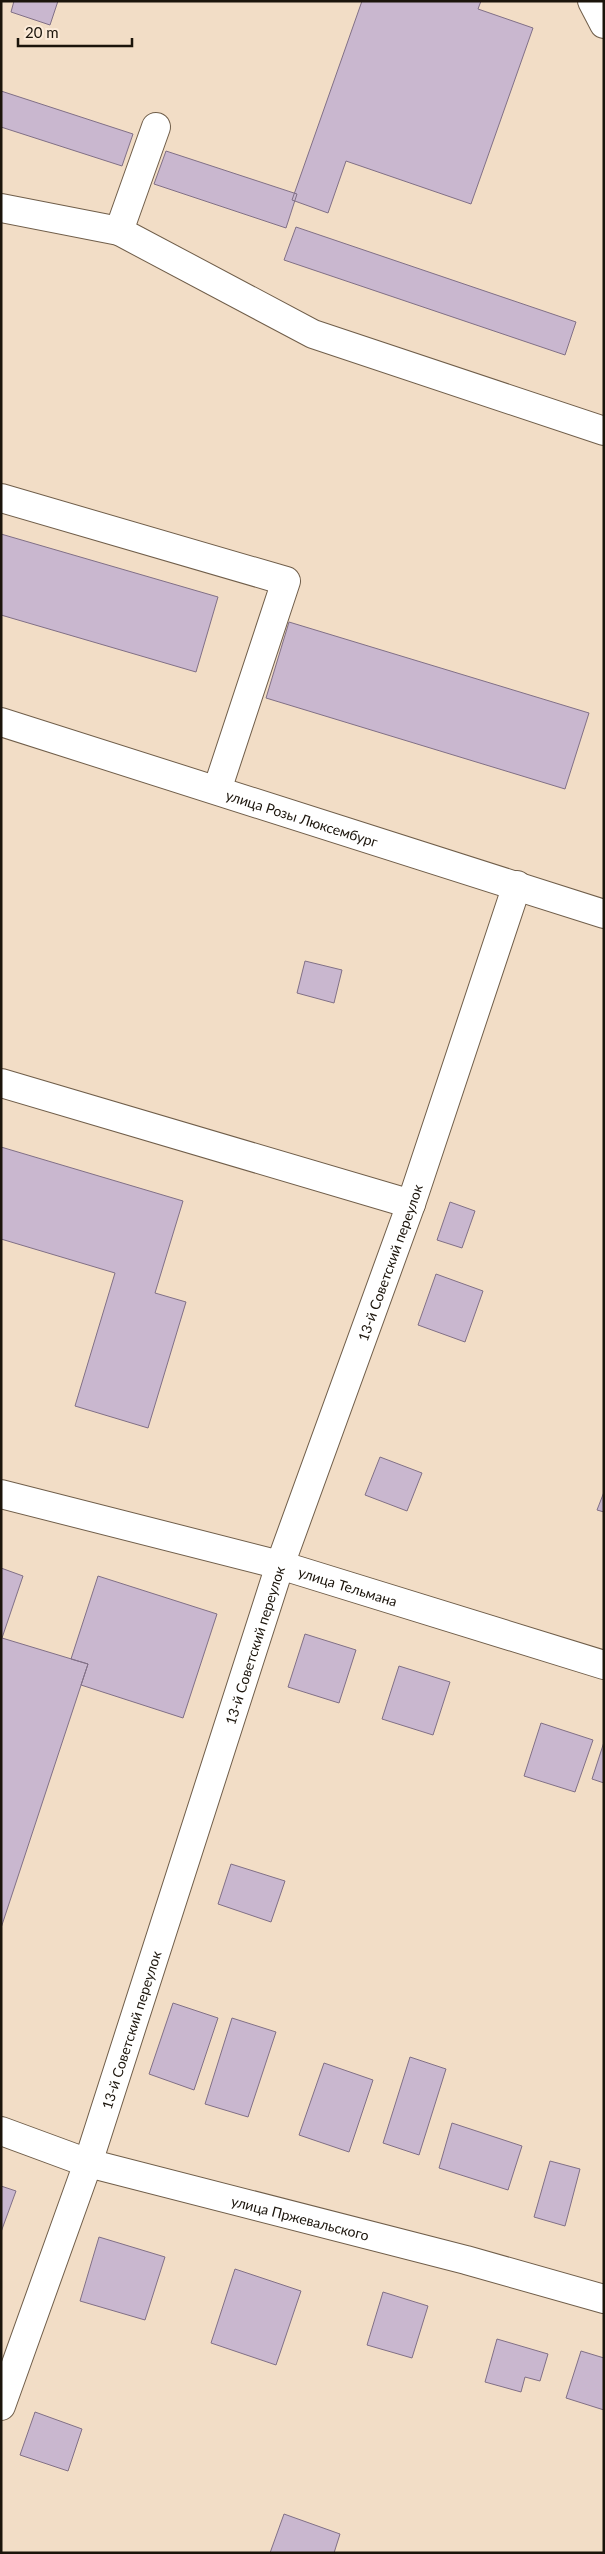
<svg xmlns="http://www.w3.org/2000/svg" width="605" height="2554" font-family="Lato,sans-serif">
<rect width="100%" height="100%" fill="#f2ddc6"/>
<path fill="#c9b7cf" stroke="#817086" d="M14,1H58L50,25L11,12Z
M362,1H481L478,9L533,28L471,204L346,161L328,213L292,200Z
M1,91L133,134L122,166L1,127Z
M166,151L297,194L286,228L154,184Z
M296,227L576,322L565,355L284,260Z
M1,534L218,597L196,672L1,615Z
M289,622L589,713L565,789L266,698Z
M305,961L342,970L334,1003L297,993Z
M1,1147L183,1201L155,1293L186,1302L148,1428L75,1406L115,1273L1,1239Z
M450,1202L475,1211L462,1248L437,1240Z
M436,1274L483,1291L465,1342L418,1325Z
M380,1457L422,1473L407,1511L365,1495Z
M604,1492V1512L597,1510Z
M1,1568L23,1576L2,1638H1Z
M98,1576L217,1614L183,1718L81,1685L88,1664L71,1659Z
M305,1634L356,1650L339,1703L288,1687Z
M2,1638L88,1664L1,1928V1639Z
M399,1666L450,1682L433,1735L382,1719Z
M541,1723L593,1740L575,1792L524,1776Z
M604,1742V1783L592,1779Z
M231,1864L285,1881L271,1922L218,1904Z
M173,2003L218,2018L194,2090L149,2074Z
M232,2018L276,2032L248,2117L205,2104Z
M410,2057L446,2069L419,2155L383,2143Z
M324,2063L373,2080L349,2152L299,2135Z
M452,2123L522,2146L508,2190L439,2168Z
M550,2161L580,2169L565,2226L534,2217Z
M1,2186L16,2191L1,2232Z
M99,2237L165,2257L145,2320L80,2301Z
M235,2269L301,2291L276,2365L211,2343Z
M383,2292L428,2306L412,2358L367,2345Z
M497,2339L548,2354L540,2381L525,2377L521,2392L485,2382Z
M581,2351L604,2358V2410L566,2398Z
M35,2412L82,2429L68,2471L20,2455Z
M284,2514L340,2534L334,2553H270Z"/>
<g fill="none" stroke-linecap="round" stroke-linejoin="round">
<g stroke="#705e4a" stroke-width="30">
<g id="minor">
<path d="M592,1L604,24"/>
<path d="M1,208L119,231L313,334L604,431"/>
<path d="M119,231L156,127"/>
<path d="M1,498L286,581L217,790"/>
<path d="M1,1083L411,1204"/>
<path id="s1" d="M1,1494L280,1565L604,1665"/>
<path id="s2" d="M1,2131L88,2163L466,2260L604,2299"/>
<path id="s3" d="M1,2406L88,2163L280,1565L411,1204L517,885"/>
</g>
</g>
<g stroke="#705e4a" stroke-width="30">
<g id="major">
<path id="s4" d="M1,722L604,914"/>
</g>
</g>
<use href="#minor" stroke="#fff" stroke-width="28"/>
<use href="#major" stroke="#fff" stroke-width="28"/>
</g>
<g text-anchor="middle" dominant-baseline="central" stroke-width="4" stroke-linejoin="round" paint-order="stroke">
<g font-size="14" fill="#1b140b" stroke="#fcebd9">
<text stroke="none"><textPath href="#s4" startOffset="316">улица Розы Люксембург</textPath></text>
<text stroke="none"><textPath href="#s3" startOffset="1208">13-й Советский переулок</textPath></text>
<text stroke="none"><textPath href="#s1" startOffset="359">улица Тельмана</textPath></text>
<text stroke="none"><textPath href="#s3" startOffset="802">13-й Советский переулок</textPath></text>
<text stroke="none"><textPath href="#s3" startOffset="398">13-й Советский переулок</textPath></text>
<text stroke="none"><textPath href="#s2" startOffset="312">улица Пржевальского</textPath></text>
</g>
</g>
<rect width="605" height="2554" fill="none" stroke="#1b140b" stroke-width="5"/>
<path d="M18 38v8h114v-8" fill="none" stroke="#1b140b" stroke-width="2.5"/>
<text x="25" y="38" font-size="15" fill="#1b140b" stroke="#fcebd9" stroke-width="4" paint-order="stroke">20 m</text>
</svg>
